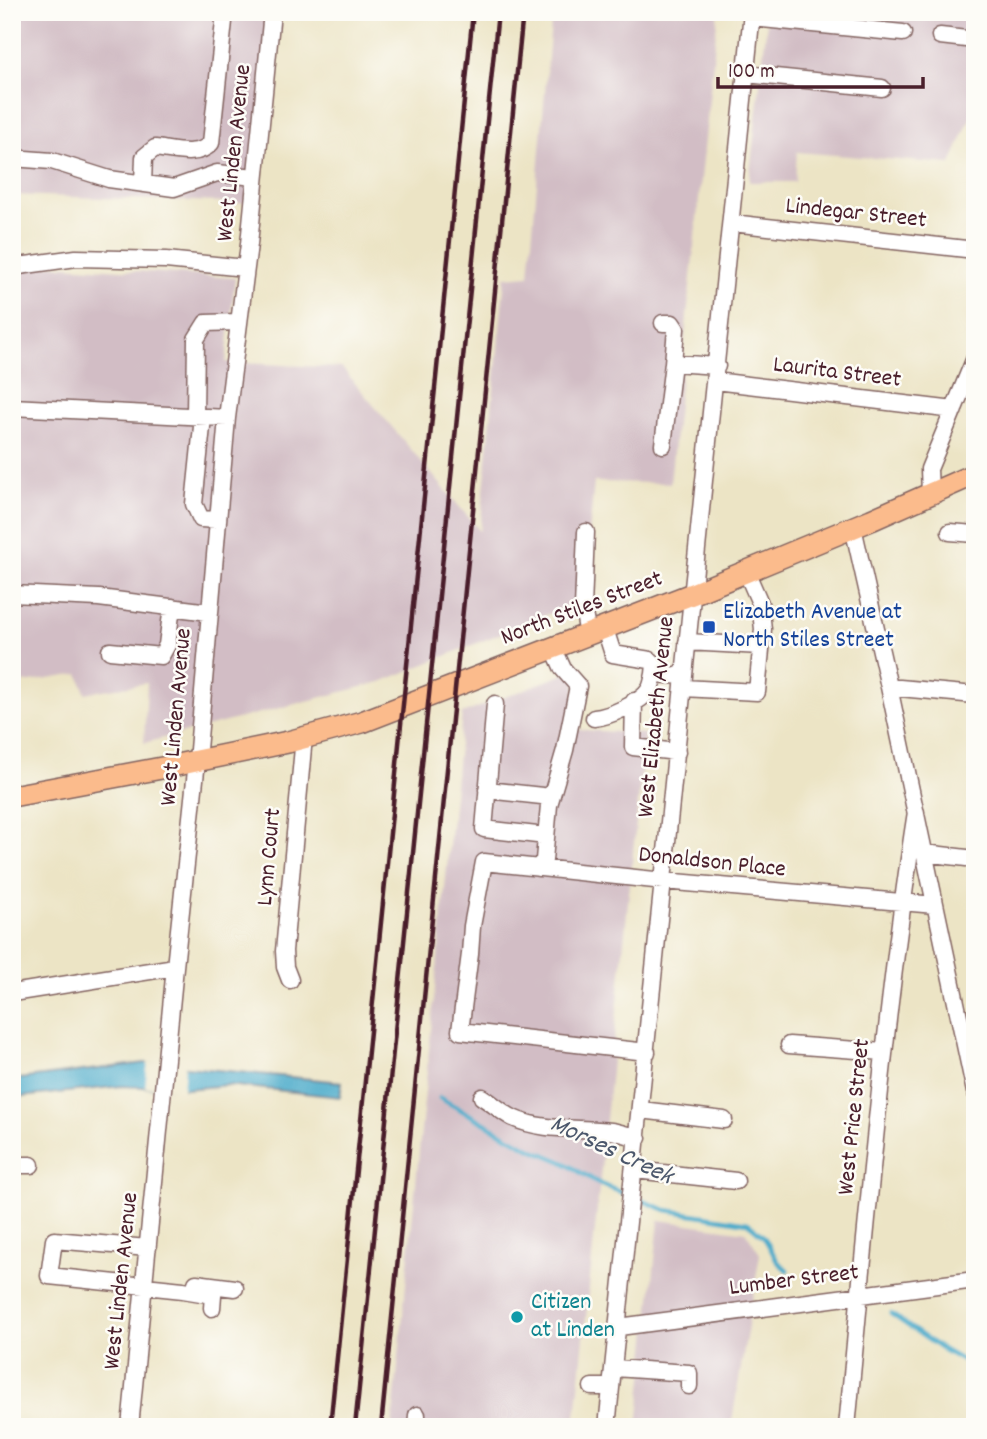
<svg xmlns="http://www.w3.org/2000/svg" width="987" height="1439" font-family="Dekko,sans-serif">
<rect width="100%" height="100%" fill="#fdfcf7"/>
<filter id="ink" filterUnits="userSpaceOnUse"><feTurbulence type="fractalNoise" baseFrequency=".0143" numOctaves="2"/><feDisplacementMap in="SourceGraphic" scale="14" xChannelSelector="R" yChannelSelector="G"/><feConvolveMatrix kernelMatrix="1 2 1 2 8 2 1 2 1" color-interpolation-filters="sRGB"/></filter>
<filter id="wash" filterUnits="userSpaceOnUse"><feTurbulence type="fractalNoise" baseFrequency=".00686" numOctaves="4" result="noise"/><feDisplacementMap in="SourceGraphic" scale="28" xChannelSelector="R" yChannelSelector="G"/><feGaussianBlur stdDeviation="1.57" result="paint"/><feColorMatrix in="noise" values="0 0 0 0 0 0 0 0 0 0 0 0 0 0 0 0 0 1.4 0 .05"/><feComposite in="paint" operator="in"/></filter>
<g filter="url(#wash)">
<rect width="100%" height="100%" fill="#ece4c5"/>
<path fill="#d2bdc5" d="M12,12H270L250,203L12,195Z
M552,12H718L670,483L594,482L583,600L381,682L144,743L147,683L85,693L79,674L12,685V270L50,265L235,278L226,362L342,368L480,531L505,277L529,275Z
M768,12H975V107L951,164L797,152L795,182H749Z
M577,669L571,729L645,734L575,1427H392L462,714Z
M659,1220L746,1232L760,1254L731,1427H638Z"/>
<path fill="#4daccb" stroke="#4c667b" stroke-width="2" d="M145,1063L342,1082L340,1097L227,1085L186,1089L122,1086L12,1098V1080Z"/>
<path fill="#ece4c5" d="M148,1062L185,1065L183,1091L145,1087Z"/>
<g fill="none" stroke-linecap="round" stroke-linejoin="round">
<path stroke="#4daccb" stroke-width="4.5" d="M440,1098L527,1147L563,1162L600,1184L666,1210L748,1223L764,1237L778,1262L787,1270
M891,1314L940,1348L975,1368"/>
</g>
</g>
<g filter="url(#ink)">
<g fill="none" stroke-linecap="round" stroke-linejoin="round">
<g stroke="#836461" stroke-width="19">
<path id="minor" d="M752,18L903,33
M940,36L975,40
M746,74L882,88
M12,158L52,161L109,179L174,188L217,173L255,177
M143,184L144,157L155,148C173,150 198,158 211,143L225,12
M732,223L975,250
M12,267L76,258L166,260L245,268
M663,323H672L676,329L673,363
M715,381L954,410
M12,407L227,418
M195,416L196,339L206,323L237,322
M203,417L194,504L201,519L217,520
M663,445L673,363L717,366
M930,493L929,469L975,358
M853,527L889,687L975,1092
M586,532L583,608L588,635
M950,532L975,534
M12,594L99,598L209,612
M605,629L613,654L650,660L655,664L654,674
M687,642L761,646
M110,651L161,656L167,645L172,607
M889,687L975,695
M683,688L757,692L763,629L760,603L746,571
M634,701L633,747L677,752
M495,704L484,829L546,836
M594,718C608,717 641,703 649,690C652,686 653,678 654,674L684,676
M487,790L551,797
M924,853L975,859
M538,868L544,860L549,805L565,750L578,686L563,669L554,649
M290,980L285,967L284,951L304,737
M12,993L175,967
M789,1045L884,1052
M647,1052L460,1031L470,954L472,926L484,862L664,881L935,905
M482,1097C492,1103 503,1113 513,1118C543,1132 580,1127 611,1131C620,1132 629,1136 638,1138
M641,1110L724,1120
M12,1165H31
M635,1170L736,1181
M148,1248L54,1240L49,1276L183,1290L213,1295L212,1308
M196,1283L235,1288
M619,1327L975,1280
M614,1368L689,1373V1386
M592,1387H611
M130,1427L175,967L197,761L227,418L249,244L272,12
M416,1427L417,1415
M607,1427L752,12
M847,1427C867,1221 884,1016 916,812"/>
</g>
<g stroke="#836461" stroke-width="24">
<path id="major" d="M12,796L167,767L288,742L362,722L692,594L871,520L975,474"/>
</g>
<use href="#minor" stroke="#fff" stroke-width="16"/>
<use href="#major" stroke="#fbbb8c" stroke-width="21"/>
<path stroke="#4a1f2b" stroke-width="4.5" d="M330,1427L473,12
M355,1427L498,12
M381,1427L523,12"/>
</g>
</g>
<rect fill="#1a4fb4" stroke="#fdfcf7" stroke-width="2.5" x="702" y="620" width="14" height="14" rx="3.5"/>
<circle fill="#0f9aa8" stroke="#fdfcf7" stroke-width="2.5" cx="517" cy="1317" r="7"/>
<g text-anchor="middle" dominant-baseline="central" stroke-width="5" stroke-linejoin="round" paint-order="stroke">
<g font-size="24" fill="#4a1f2b" stroke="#fdfcf7">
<text transform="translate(235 153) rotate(-84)">West Linden Avenue</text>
<text transform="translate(856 214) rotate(6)">Lindegar Street</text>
<text transform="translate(837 373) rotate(7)">Laurita Street</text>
<text transform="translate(582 609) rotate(-21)">North Stiles Street</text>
<text transform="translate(177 717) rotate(-85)">West Linden Avenue</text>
<text transform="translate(657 717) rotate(-84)">West Elizabeth Avenue</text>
<text transform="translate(270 857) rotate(-85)">Lynn Court</text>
<text transform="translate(712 863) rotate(6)">Donaldson Place</text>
<text transform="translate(855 1117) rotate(-84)">West Price Street</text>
<text transform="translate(122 1281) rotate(-84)">West Linden Avenue</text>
<text transform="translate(794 1281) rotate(-7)">Lumber Street</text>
</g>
<g font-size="24" fill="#164399" stroke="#fdfcf7" text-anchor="start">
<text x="723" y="613">Elizabeth Avenue at<tspan x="723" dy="28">North Stiles Street</tspan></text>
</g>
<g font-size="24" fill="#0d838f" stroke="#fdfcf7" text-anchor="start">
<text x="531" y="1303">Citizen<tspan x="531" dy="28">at Linden</tspan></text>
</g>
<g font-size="26" font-style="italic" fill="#4b576b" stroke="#fdfcf7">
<text transform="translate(611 1151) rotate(25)">Morses Creek</text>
</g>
</g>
<rect width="987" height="1439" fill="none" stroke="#fdfcf7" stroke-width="42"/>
<path d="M718 77v10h205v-10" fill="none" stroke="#4a1f2b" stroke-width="3.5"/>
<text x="728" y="77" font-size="21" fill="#4a1f2b" stroke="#fdfcf7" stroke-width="5" paint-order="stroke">100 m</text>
</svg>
